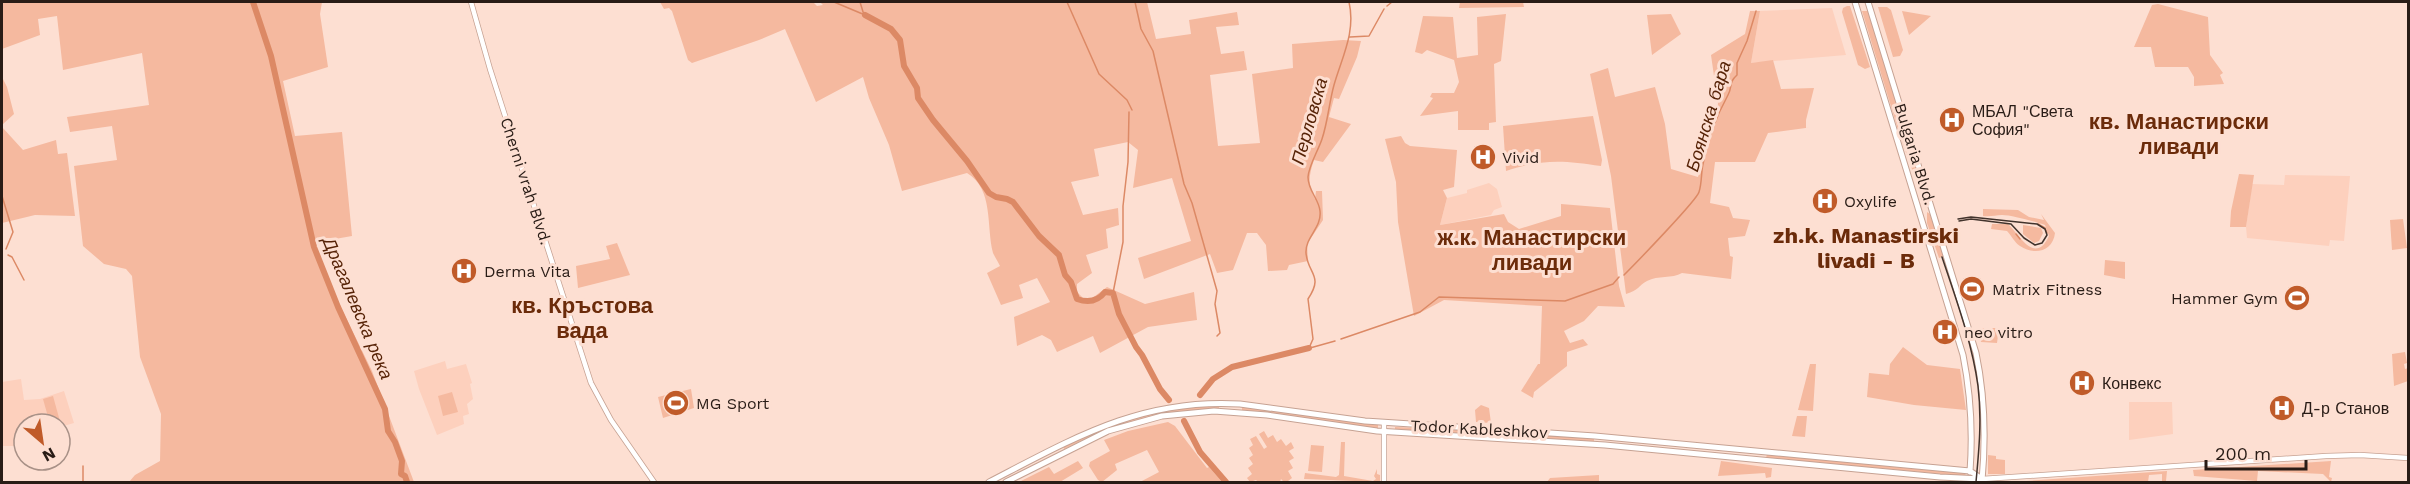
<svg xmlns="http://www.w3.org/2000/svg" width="2410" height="484" font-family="'Work Sans',sans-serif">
<rect width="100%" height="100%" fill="#fddfd2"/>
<path fill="#fdd0bd" d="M1832,8L1846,55L1751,63L1760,11Z
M2285,175L2350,176L2344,241L2330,240L2329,246L2247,238L2246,227L2252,184L2284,185Z
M1489,183L1497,189L1502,207L1494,210L1491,215L1440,225L1447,198L1467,193V190Z
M445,361L447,369L466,364L472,383L470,384L473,399L467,404L469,414L463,416L464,424L437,435L419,389L414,371Z
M21,379L24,400L40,399L64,391L74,423L60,427V424H48L44,415L24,422V446H2V382Z
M2129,402H2172L2173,434L2129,440Z"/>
<path fill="#f5b99f" d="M2,2H322L320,14L328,67L283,81L295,136L342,132L352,236L318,242L311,246L372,371L414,482H129L135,475L160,461L161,414L140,357L132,276L126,269L104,264L83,246L74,166L117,160L112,126L70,132L67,117L149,105L142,53L63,70L57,16L38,19L40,35L2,49Z
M660,2H813L817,6L823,5L820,2H1147L1156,39L1191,34L1189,20L1237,12L1239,25L1216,27L1221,54L1244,51L1247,70L1210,75L1218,146L1260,143L1252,74L1293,68L1292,44L1343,40L1361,41L1357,57L1339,99L1334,98L1329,117L1351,124L1323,162L1314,160C1309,175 1307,185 1315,199L1316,191H1322L1323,220L1307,244L1308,261L1289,265L1287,270L1268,271L1266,245L1257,233H1247L1233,270L1217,273L1210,254L1144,279L1138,258L1191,241L1172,178L1133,188L1138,150L1128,142L1094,149L1099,176L1071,182L1083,215L1118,208L1119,225L1106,229L1108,248L1086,255L1092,273L1077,284V292L1084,299H1091L1107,287L1145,304L1194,292L1197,320L1148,327L1100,353L1093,336L1057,352L1051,340L1042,335L1017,346L1014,317L1050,302L1037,278L1019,285L1023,298L1001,305L987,273L1000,266C998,262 995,257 993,253C986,226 994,189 967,173L902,191L889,145L869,98L863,77L816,102L785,29L759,40L692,63L688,60L672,11L669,8L664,9Z
M1460,2H1523L1524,7L1459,8Z
M2158,4L2208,17L2210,55L2223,73L2220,75L2224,84L2194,86V77L2188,67H2155L2151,47H2134L2152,5Z
M1847,6H1850L1870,67L1865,69L1858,65L1842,12L1843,8Z
M1878,7H1887L1891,10L1903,50L1900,56L1893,57Z
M1750,11H1760L1751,63L1773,60L1781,89L1814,88L1806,120V128L1813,127L1822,89L1813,127L1768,133L1755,162H1715L1710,203L1729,207L1733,218L1750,220L1745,236L1728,238L1730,256L1733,257L1731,279L1682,273C1672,279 1658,275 1647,281C1638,286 1639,290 1626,294L1611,176L1590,74L1608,68L1615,97L1655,87L1665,124L1671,169L1698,177L1718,104L1711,55L1745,34Z
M1862,11H1869L1924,191L1921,194L1900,136Z
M1902,11L1931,16L1909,35Z
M1506,14L1501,61L1494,64L1496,122L1489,123V130H1458V111L1420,116L1433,98L1430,97L1432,93H1454L1459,82L1454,60L1427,50L1422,54L1415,52L1423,16L1453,17L1457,58L1478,55L1477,17Z
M1671,14L1681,34L1652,55L1647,15Z
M2,77L7,87L14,114L2,125Z
M1593,116L1602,160L1601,166C1562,160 1543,159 1506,171L1503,126Z
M2,127L23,150L56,140L58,154L67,153L75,216L35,215L2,223Z
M1401,136L1405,143L1410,146L1457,150L1454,187L1443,190L1447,198L1440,225L1504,214L1508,222L1519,229L1561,216V204L1610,208L1619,286L1625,307L1598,306L1584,321L1564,331L1570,343L1583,339L1588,345L1567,352V366L1534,392L1533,398L1521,391L1538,364H1540L1542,306L1444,300L1414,316L1398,222L1396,182L1385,139Z
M2239,174L2254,175L2246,227H2230L2231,211Z
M1983,209L2018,210L2029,217L2044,220L2041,214L2055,233C2053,251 2035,256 2020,246C2014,242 2012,236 2007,231L1991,229L1992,224H2008C2019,234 2035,266 2049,236L2045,225C2036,222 2012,215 2002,215C1995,215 1991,217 1983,216Z
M1927,212L1930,214L1945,256L1939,258L1927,223Z
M2403,219L2407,248L2392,250L2390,220Z
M2023,225L2041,228L2043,233L2039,241L2034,243L2023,234Z
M617,243L630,275L578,288L576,266L610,259L606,246Z
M2105,260L2125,262V279L2104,275Z
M1978,328H1999L1997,343L1981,342Z
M1903,347L1927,365L1960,369L1966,410L1914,405L1867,397L1869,373L1889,375L1890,364Z
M2405,352L2407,363L2404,364L2405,369L2408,368V381L2394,386L2392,354Z
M1810,364H1816L1813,411L1798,410Z
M691,389L694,408L663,418L658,397Z
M452,392L458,412L443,416L438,396Z
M53,396L61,425L60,426L50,424L43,399Z
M1219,405V409C1164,410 1113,424 1064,449L1063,446L1112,423L1179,408Z
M1481,405L1489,408L1491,423L1476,422L1475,410Z
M1242,406L1378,425V429L1242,410Z
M1797,416H1807L1805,437L1792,436Z
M1168,422L1175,426L1207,468L1209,467L1222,482H1140L1159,472L1147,450L1115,464L1117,470L1102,482L1098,480L1089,466L1090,462L1110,451L1104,440L1128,431Z
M1395,427L1467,430V434L1395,430Z
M1264,431L1268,438L1273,435L1277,442L1281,439L1286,446L1291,442L1294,448L1289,451L1294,458L1289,461L1293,468L1288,471L1292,478L1288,481L1289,482H1284L1281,479L1280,482H1258L1256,480L1250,482L1247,478L1252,474L1248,468L1253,464L1249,458L1253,455L1249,448L1253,445L1250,439L1256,436L1264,449L1267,447L1259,434Z
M1478,431L1594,438V442L1487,435Z
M1341,442H1345L1344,476L1373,481L1376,479L1374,476L1377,469V474L1380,475V482L1304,479L1305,473L1336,477L1339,475Z
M1311,445L1324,446L1322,472L1308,471Z
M1767,454L1966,473V474L1964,476L1766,458Z
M1988,455L1996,456V459L2005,460V474H1988Z
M1078,461L1083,468L1060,482H1019L1049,467L1054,474Z
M1721,461L1772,468L1771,477L1766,478L1765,473L1718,476Z
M2331,461L2329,477L2332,478L2331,482L2323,474L2258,471L2257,481L2194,476L2193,470Z
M2167,471L2166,481H2162V474L2149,475L2148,482H2012Z
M1599,475V482H1547L1550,478Z"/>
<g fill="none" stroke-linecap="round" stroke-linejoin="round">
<path stroke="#dc8965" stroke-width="1.5" d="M834,2L865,15
M860,2L864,15
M1067,2L1099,74L1127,100L1132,110
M1135,2L1141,29L1153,51L1184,184L1192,203L1217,291L1215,304L1220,333L1217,336
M1387,6L1392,2
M1350,37L1369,36L1384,9
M2,196L13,232L6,249
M2038,224L2045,228L2047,233
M2016,234L2020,239
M8,255L12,257L24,280
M1624,275C1635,264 1697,200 1699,192C1702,183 1701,173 1703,164C1707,141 1717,115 1728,95C1733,86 1728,83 1737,75V63L1747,41L1756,11
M1113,293L1123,242V206L1128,162L1129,112
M1341,339L1420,312L1439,297L1565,301L1613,284L1619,277
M1309,348L1313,339L1308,299C1324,275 1308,275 1306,253C1305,237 1322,228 1320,211C1319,199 1308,191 1308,177C1309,165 1318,151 1322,139C1328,121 1329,103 1334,85C1342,57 1356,32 1349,2
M1310,348L1335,341
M83,482V466"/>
<path stroke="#dc8965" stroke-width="6" d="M253,2L271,56L314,247L338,307L385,409L388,431L395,442L402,461L401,474L405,476L407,482
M865,15L891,29L900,40L904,66L917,88L918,98L933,120L967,161L989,193L996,197L1007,199L1013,202L1039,236L1059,255L1065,275L1071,282L1077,299C1088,303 1098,301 1105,292L1113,293L1119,314L1136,347L1142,355L1160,389L1169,400
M1200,395L1213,379L1232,367L1309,348
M1184,421L1200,452L1226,482"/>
<g stroke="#c6a293" stroke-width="6">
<path id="secondary" d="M471,2L490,69L591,383L611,420L654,482
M1982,479L2326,456L2360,455L2408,458
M1384,482V423"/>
</g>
<g stroke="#c6a293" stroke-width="7">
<path id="primary" d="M1855,2L1963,355C1971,395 1973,431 1970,472
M1868,2L1976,353C1985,396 1986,437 1982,481
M989,482C1074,438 1141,398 1240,404L1365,421L1595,436L1970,471L1982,479
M1006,482L1108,431L1162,416L1214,411L1267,415L1377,431L1605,445L1940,477L1982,479"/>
</g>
<use href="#secondary" stroke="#fff" stroke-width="4.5"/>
<use href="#primary" stroke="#fff" stroke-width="5"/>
<path stroke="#42332c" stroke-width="1.5" d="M1958,219L1971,217L2037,224L2045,229L2047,235L2042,243L2035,245L2024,238L2011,224L1971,219L1959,221
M1942,257C1956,299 1972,342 1978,386C1982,419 1979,450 1976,482"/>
</g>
<defs>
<g id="hospital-disc" transform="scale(1.35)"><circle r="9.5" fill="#c05b29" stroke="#fddfd2"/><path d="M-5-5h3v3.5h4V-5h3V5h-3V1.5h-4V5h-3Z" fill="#fff"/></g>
<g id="stadium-disc" transform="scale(1.35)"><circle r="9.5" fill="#c05b29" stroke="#fddfd2"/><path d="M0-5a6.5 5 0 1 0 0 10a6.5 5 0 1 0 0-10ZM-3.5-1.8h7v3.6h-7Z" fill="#fff"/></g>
</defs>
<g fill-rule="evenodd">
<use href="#hospital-disc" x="1952" y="120"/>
<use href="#hospital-disc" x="1483" y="157"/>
<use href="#hospital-disc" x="1825" y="201"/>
<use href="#hospital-disc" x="464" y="271"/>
<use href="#stadium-disc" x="1972" y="289"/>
<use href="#stadium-disc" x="2297" y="298"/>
<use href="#hospital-disc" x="1945" y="332"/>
<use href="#hospital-disc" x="2082" y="383"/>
<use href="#stadium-disc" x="676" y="403"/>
<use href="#hospital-disc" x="2282" y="408"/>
</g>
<g text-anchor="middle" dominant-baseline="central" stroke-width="6" stroke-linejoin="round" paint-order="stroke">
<g font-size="16" fill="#291c16" stroke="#fddfd2" text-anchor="start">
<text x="1972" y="111">МБАЛ "Света<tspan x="1972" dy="18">София"</tspan></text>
<text x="1502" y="157">Vivid</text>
<text x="1844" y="201">Oxylife</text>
<text x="484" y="271">Derma Vita</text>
<text x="1992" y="289">Matrix Fitness</text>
<text x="2278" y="298" text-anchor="end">Hammer Gym</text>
<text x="1964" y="332">neo vitro</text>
<text x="2102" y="383">Конвекс</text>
<text x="696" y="403">MG Sport</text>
<text x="2302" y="408">Д-р Станов</text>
</g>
<g font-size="16" fill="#291c16" stroke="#fddfd2">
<text transform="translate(1915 154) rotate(73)">Bulgaria Blvd.</text>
<text transform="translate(526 181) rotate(72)">Cherni vrah Blvd.</text>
<text transform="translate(1479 429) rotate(3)">Todor Kableshkov</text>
</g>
<g font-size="18" font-style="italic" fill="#572307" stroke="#fddfd2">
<text transform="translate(1708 116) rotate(-73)">Боянска бара</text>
<text transform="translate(1309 121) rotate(-74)">Перловска</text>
<text transform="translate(358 308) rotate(67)">Драгалевска река</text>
</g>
<g font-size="22" font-weight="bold" fill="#6b2b0a" stroke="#fddfd2">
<text x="2179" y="121">кв. Манастирски<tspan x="2179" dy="25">ливади</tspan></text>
<text x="1866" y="235">zh.k. Manastirski<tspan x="1866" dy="25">livadi - B</tspan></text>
<text x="1532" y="237">ж.к. Манастирски<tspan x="1532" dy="25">ливади</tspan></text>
<text x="582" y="305">кв. Кръстова<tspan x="582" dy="25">вада</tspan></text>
</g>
</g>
<rect width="2410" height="484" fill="none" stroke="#291c16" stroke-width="6"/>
<g transform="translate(42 442) rotate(151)"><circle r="28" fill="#fddfd2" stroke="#a89187" stroke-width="1.5"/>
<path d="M0-4.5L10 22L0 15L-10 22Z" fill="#c05b29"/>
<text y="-9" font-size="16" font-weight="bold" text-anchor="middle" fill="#291c16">N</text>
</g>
<path d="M2206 460v9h100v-9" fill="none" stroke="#291c16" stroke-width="3"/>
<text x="2215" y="460" font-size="18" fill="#291c16" stroke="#fddfd2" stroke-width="4.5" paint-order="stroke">200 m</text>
</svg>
